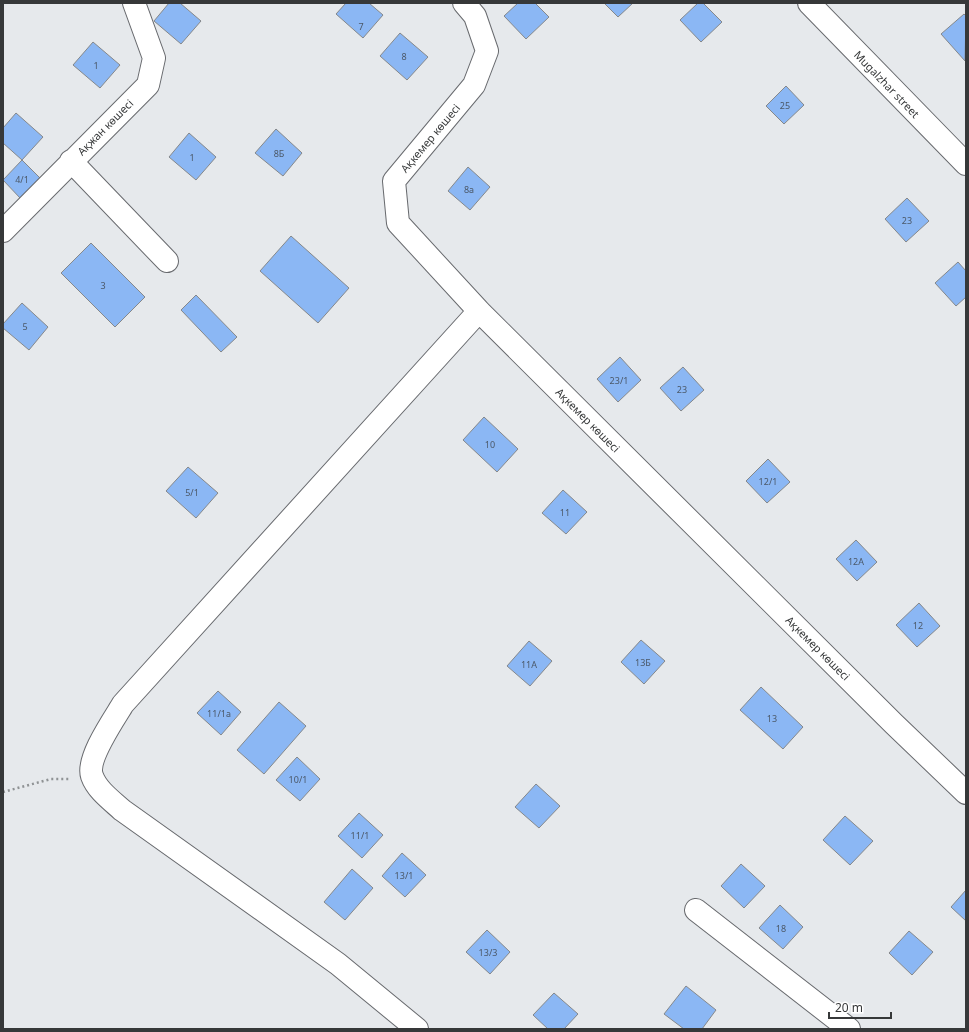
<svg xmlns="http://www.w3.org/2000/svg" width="969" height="1032" font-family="'Noto Sans',sans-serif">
<rect width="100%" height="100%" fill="#e6e9ec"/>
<path fill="#8bb7f4" stroke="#85888b" d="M169,3H180L201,21L181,44L154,21Z
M346,3H369L383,15L363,38L336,14Z
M518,3H535L549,17L526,39L504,16Z
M604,3H633L618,17Z
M698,3H703L722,22L701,42L680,20Z
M964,14L966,16L965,61L941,34Z
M400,33L428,57L407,80L380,56Z
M93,42L120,65L100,88L73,65Z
M786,86L804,105L784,124L766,106Z
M16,113L43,137L22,160L3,143V128Z
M276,129L302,153L283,176L255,153Z
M189,133L216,157L196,180L169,157Z
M22,160L41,179L21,199L3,180Z
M468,167L490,187L470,210L448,191Z
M907,198L929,221L906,242L885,219Z
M291,236L349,288L318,323L260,271Z
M91,243L145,297L115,327L61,273Z
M958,262L966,271V297L956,306L935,283Z
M196,295L237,337L221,352L181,310Z
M22,303L48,327L29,350L3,328V324Z
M620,357L641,380L618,402L597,379Z
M683,367L704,390L681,411L660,388Z
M484,417L518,449L497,472L463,440Z
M768,459L790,482L767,503L746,481Z
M188,467L218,493L196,518L166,491Z
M563,490L587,512L566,534L542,513Z
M856,540L877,562L857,581L836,559Z
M919,603L940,626L917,647L896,625Z
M641,640L665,661L644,684L621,662Z
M529,641L552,661L530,686L507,666Z
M761,687L803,727L783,749L740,710Z
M218,691L241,712L221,735L197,713Z
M279,702L306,726L264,774L237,750Z
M297,757L320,779L300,801L276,780Z
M536,784L560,806L539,828L515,807Z
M359,813L383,835L362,858L338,836Z
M845,816L873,841L850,865L823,840Z
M402,853L426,875L405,897L382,876Z
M741,864L765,886L744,908L721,886Z
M352,869L373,888L345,920L324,902Z
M966,890V921L951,907Z
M780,905L803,927L783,949L759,928Z
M487,930L510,952L490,974L466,952Z
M909,931L933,952L912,975L889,953Z
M686,986L716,1010L702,1029H684L664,1014Z
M554,993L578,1014L564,1029H548L533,1015Z"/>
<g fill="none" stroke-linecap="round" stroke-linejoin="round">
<g stroke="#686a6e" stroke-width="24">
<path id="street" d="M464,3L475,16L487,51L474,85L394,181L398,223L479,311L894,724L966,793
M71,161L167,261
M3,231L148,85L154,58L134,3
M696,910L849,1029
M417,1029L338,964L122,810C111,800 97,790 92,776C86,759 114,719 123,704L479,311"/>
</g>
<g stroke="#686a6e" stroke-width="24">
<path id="secondary" d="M809,3L966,164"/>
</g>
<path stroke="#8f9294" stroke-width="2.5" stroke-dasharray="2 3" stroke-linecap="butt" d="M3,792L51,779H71"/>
<use href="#street" stroke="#fff" stroke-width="22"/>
<use href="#secondary" stroke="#fff" stroke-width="22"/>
</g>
<g text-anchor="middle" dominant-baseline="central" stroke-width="3.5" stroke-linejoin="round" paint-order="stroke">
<g font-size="9" fill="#4b5868">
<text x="361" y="26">7</text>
<text x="404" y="56">8</text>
<text x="96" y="65">1</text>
<text x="785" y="105">25</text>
<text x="279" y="153">8Б</text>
<text x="192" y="157">1</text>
<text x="22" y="179">4/1</text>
<text x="469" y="189">8а</text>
<text x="907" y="220">23</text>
<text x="103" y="285">3</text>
<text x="25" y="326">5</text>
<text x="619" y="380">23/1</text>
<text x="682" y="389">23</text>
<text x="490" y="444">10</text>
<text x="768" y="481">12/1</text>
<text x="192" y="492">5/1</text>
<text x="565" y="512">11</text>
<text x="856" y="561">12А</text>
<text x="918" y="625">12</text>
<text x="643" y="662">13Б</text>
<text x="529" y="664">11А</text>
<text x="219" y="713">11/1а</text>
<text x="772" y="718">13</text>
<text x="298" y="779">10/1</text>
<text x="360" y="835">11/1</text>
<text x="404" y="875">13/1</text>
<text x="781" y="928">18</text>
<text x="488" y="952">13/3</text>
</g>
<g font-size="11" fill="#363839" stroke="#fff">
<text transform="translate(887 84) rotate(46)">Mugalzhar street</text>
<text transform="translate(105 127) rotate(-45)">Ақжан көшесі</text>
<text transform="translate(430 138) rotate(-50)">Ақкемер көшесі</text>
<text transform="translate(588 420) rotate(45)">Ақкемер көшесі</text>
<text transform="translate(818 648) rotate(45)">Ақкемер көшесі</text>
</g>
</g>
<rect width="969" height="1032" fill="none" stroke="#363839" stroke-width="8"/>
<path d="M829 1012v6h62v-6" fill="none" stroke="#363839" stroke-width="2"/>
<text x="835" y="1012" font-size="12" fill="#363839" stroke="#ffffff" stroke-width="3" paint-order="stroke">20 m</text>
</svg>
